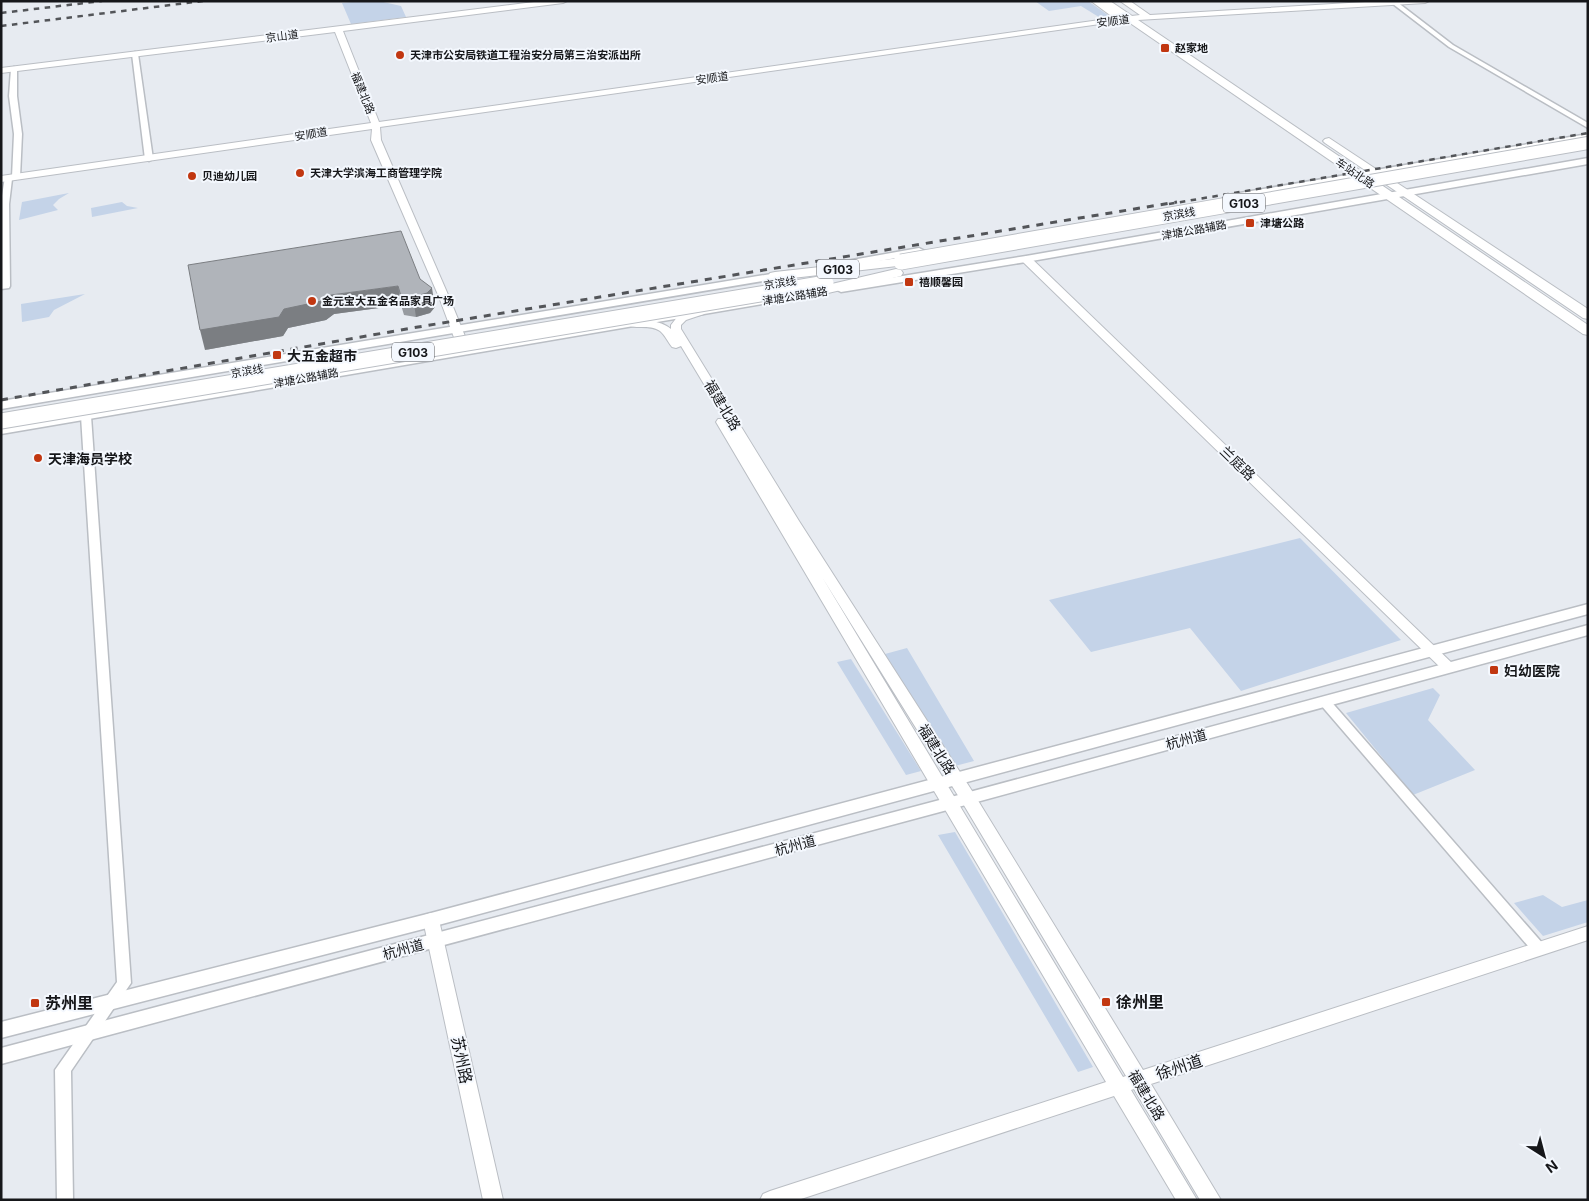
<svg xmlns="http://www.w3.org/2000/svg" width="1589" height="1201" font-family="Inter,'Noto Sans SC',sans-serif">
<rect width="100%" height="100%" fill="#e7ebf1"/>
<path fill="#c4d3e8" d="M362,1H379L401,6L406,17L351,24L342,3Z
M1035,1H1088L1112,18L1102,19L1081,6L1049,11Z
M69,193L59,199L53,205L58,210L19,220L22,202Z
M122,202L127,206L138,208L92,217L91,208Z
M85,294L54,310L49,317L22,322L21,304Z
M1300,538L1401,640L1241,691L1190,628L1091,652L1049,600Z
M907,648L974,761L955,766L885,654Z
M851,659L921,771L906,775L837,662Z
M1433,688L1440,695L1428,720L1475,770L1413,795L1346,713Z
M955,832L1093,1067L1078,1072L938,835Z
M1543,895L1562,907L1588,900V922L1543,936L1514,903Z"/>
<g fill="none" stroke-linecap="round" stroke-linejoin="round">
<g stroke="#babec4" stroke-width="3">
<path id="minor" d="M1393,2H1397L1453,45L1588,123V128L1449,47L1393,4Z
M135,52L138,54L153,159L149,161L145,159L132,54Z
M14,67L17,69V96L22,134L20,177L16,179L12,177L14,134L9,96L11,69Z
M5,177L12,179L9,204L10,286L9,288L1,289V202Z
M86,413L91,416L131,983L71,1071L73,1200H57L55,1070L117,982L81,416Z
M1324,697L1328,698L1544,945L1546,949L1544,953L1539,955L1534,953L1320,704L1318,701L1320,698Z"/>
</g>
<g stroke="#babec4" stroke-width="2">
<path id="tertiary" d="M542,1H567L563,3L343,31L379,122L1114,18L1091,1H1100L1123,17L1140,15L1120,1H1130L1150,15L1382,1H1429L1425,3L1121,21L380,127L381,140L449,297L471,351L465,354L459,351L439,297L371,140L372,129L1,182V176L371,123L335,32L1,73V68Z
M1026,256L1030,257L1454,665L1456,668L1454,671H1444L1022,261L1021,259Z
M700,309L704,310L705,312L704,314L686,320L681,325V329L799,521L974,794L1143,1070L1588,926V940L1151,1084L1221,1200H1200L1134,1089L1131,1090L1197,1200H1176L1114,1096L798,1200H760L763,1194L770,1191L1106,1082L716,422L718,419H725L681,346L676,348L672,347C668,342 665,335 660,331C649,323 633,331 625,323C634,315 662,321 671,329V325L678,316ZM822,577L962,802L1126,1076L1123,1077Z
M431,913L437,915L439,920L503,1200H483L423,920L425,915Z"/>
</g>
<g stroke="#babec4" stroke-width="3">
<path id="secondary" d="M1588,134V140L1228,201L1223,198L1228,195Z
M1588,158V164L1026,262L841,292L835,289L841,286L1026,256Z
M919,248L925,251L923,253L824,271L818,268L824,265Z
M789,271L795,274L793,276L1,409V401Z
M811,290L817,293L815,295L1,434V426Z
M1588,604V614L431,927L1,1038V1022L431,913Z
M1588,625V635L951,809L1,1064V1048L951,797Z"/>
</g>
<g stroke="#babec4" stroke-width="2">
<path id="primary" d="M1098,1H1110L1588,325V335L1583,334Z
M1329,138L1588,309V319L1583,318L1325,143L1323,141L1325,139Z"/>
</g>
<g stroke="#babec4" stroke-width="2">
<path id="trunk" d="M901,258L908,262L906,265L775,280L770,279L768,276L770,273L775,272Z
M896,269L901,270L903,273L901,276L798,300L793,299L791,296L793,293Z"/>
</g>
<use href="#minor" fill="#fff" fill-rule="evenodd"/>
<use href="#tertiary" fill="#fff" fill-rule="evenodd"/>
<use href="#secondary" fill="#fff" fill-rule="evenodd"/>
<use href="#primary" fill="#fff" fill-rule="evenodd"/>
<use href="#trunk" fill="#fff" fill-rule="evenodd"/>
<path stroke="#535559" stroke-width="2.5" stroke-dasharray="5.5 5.5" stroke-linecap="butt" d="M1,13L102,1
M1,26L203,1
M1169,204L1588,133"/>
<path stroke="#535559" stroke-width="3" stroke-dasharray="7 7" stroke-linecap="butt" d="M1,400L418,327L1177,202"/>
<g stroke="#babec4" stroke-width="14" stroke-linecap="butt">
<path id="trunk-bridge-far1" d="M1238,204L1588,143"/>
</g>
<g stroke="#babec4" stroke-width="17" stroke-linecap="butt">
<path id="trunk-bridge" d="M901,262L1245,202
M1,421L826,283"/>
</g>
<use href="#trunk-bridge-far1" stroke="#fff" stroke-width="12"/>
<use href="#trunk-bridge" stroke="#fff" stroke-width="15"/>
</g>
<path fill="#979ba0" d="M420,279L435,307L430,313L416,317L404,315L401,305L334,314L326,320L288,328L283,336L205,350Z"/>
<path fill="#7b7e82" d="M398,286L401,305L334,314L326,320L288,328L283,336L205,350L200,330L284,309L331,295Z
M432,288L435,307L430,313L416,317L413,297Z"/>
<path fill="#b0b4ba" stroke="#7b7e82" d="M401,231L420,279L432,288L427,293L413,297L401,296L398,286L331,295L322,301L284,309L279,317L200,330L188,265Z"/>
<g fill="#c13711" stroke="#f4f8fe" stroke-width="2">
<rect x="1160" y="43" width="10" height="10" rx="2.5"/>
<circle cx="400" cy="55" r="5"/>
<circle cx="300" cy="173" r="5"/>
<circle cx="192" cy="176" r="5"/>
<rect x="1245" y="218" width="10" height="10" rx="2.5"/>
<rect x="904" y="277" width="10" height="10" rx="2.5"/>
<circle cx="312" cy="301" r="5"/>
<rect x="272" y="350" width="10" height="10" rx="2.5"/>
<circle cx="38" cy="458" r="5"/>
<rect x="1489" y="665" width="10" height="10" rx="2.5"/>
<rect x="1101" y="997" width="10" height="10" rx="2.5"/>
<rect x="30" y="998" width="10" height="10" rx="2.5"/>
</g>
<g text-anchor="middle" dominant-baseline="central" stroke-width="4" stroke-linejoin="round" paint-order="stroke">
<g font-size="11" fill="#16171a" stroke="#f4f8fe">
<text transform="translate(1113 21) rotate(-7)">安顺道</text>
<text transform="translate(282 36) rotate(-7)">京山道</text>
<text transform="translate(712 78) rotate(-8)">安顺道</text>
<text transform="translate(363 93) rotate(68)">福建北路</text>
<text transform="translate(311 134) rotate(-9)">安顺道</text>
<text transform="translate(1355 173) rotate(34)">车站北路</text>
<text transform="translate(1179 214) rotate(-10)">京滨线</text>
<text transform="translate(1194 230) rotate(-10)">津塘公路辅路</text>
<text transform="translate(780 283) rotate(-9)">京滨线</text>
<text transform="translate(795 296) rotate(-9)">津塘公路辅路</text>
<text transform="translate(247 371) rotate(-9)">京滨线</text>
<text transform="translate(306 378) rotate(-10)">津塘公路辅路</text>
</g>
<g font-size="11" font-weight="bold" fill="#16171a" stroke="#f4f8fe" text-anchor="start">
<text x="1175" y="48">赵家地</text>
<text x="410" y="55">天津市公安局铁道工程治安分局第三治安派出所</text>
<text x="310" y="173">天津大学滨海工商管理学院</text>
<text x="202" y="176">贝迪幼儿园</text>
<text x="1260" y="223">津塘公路</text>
<text x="919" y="282">禧顺馨园</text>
<text x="322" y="301">金元宝大五金名品家具广场</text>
</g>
<g fill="#f4f8fe" stroke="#595a5e" stroke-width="1">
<rect x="1223" y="193.5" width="42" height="19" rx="4"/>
<rect x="817" y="259.5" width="42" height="19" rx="4"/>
<rect x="392" y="342.5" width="42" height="19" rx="4"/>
</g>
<g font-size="12" font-weight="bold" fill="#16171a">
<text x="1244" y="203">G103</text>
<text x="838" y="269">G103</text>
<text x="413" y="352">G103</text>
</g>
<g font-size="14" font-weight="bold" fill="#16171a" stroke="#f4f8fe" text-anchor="start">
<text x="287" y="355">大五金超市</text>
<text x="48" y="458">天津海员学校</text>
<text x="1504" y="670">妇幼医院</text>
</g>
<g font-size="14" fill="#16171a" stroke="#f4f8fe">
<text transform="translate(723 405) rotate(59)">福建北路</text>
<text transform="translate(1238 463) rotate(44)">兰庭路</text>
<text transform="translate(1186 739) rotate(-15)">杭州道</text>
<text transform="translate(937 749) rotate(58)">福建北路</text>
<text transform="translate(795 845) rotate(-15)">杭州道</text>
<text transform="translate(403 949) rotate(-15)">杭州道</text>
<text transform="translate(1147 1095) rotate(59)">福建北路</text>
</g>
<g font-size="16" font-weight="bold" fill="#16171a" stroke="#f4f8fe" text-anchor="start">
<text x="1116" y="1002">徐州里</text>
<text x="45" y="1003">苏州里</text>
</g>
<g font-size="16" fill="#16171a" stroke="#f4f8fe">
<text transform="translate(462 1060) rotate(78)">苏州路</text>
<text transform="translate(1179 1067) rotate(-18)">徐州道</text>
</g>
</g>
<rect width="1589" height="1201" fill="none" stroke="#16171a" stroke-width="5"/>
<g transform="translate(1544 1156) rotate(144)" stroke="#f4f8fe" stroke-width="4" paint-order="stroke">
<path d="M0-4L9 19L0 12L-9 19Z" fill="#16171a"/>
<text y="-8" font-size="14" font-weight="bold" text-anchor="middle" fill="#16171a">N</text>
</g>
</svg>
